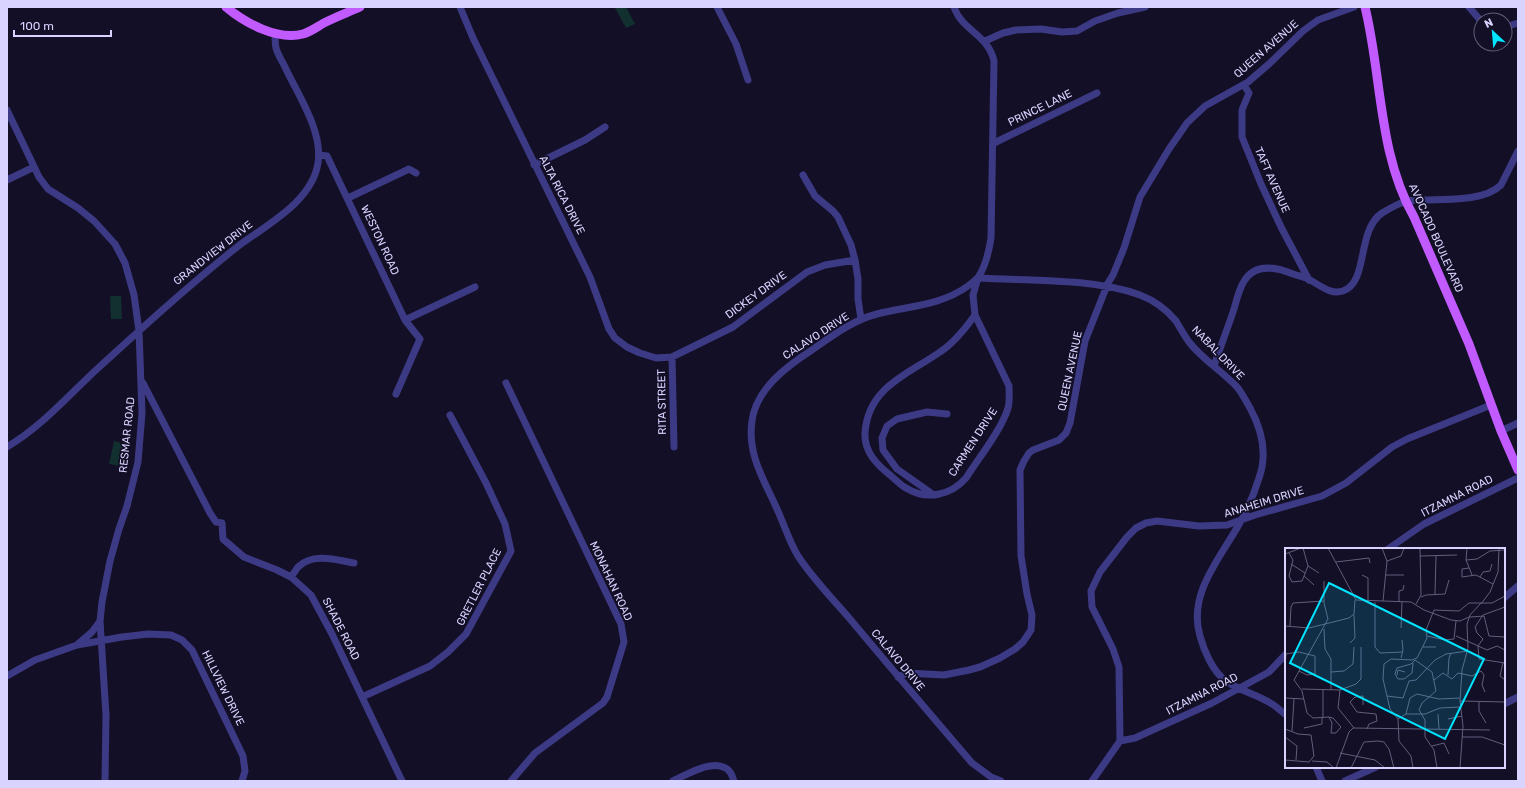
<svg xmlns="http://www.w3.org/2000/svg" width="1525" height="788" font-family="Rubik,sans-serif">
<rect width="100%" height="100%" fill="#130f26"/>
<path fill="#12302f" d="M617,7H626L635,24L626,28L615,8Z
M110,296H121L122,319H111Z
M114,441L125,444L120,466L109,464Z"/>
<g fill="none" stroke-linecap="round" stroke-linejoin="round">
<path stroke="#3d3a85" stroke-width="7" d="M460,7L473,38L590,277L609,329L615,338L627,347L640,353L656,358L672,357L733,327L807,272L825,265L855,260
M717,7L736,44L748,80
M954,7C962,31 988,34 994,61L991,238C989,251 986,265 979,276C976,280 972,283 968,286C940,306 908,306 877,314C853,320 832,336 812,350C787,366 756,389 752,421C747,454 764,480 777,509C784,524 789,541 798,556C813,579 832,598 850,619C890,667 931,715 972,763L991,777L1001,781
M1469,7L1481,21
M1505,27L1518,23
M985,41L1003,33L1016,30L1041,29L1062,32L1077,31L1095,21L1118,13L1145,7
M1244,85L1249,93L1242,110V137L1261,184L1281,227L1309,280
M7,110L39,177L48,189L78,208L94,221L115,244L125,263L134,295L139,331L142,413L138,462L127,506L119,529L110,561L102,602L100,621L106,715L105,781
M994,143L1097,93
M319,155L327,156L405,320L420,339L396,394
M534,165L585,140L605,127
M803,175L815,196L833,211L838,217L851,245L855,260L858,279V299L861,319
M7,180L34,167
M348,198L409,169L416,173
M975,315L1009,386C1009,394 1010,401 1008,408C1002,429 978,459 966,478C951,495 927,501 906,488C900,485 895,479 890,475C876,464 864,451 865,433C868,387 907,375 940,352C954,343 965,329 975,315L973,295L978,278C1028,281 1093,278 1140,295C1153,300 1167,310 1176,321C1180,328 1184,335 1189,342C1202,359 1222,371 1237,387C1242,393 1246,401 1250,408C1262,430 1268,453 1259,478C1255,491 1249,506 1242,519C1223,555 1187,592 1200,636C1204,651 1213,672 1226,681C1240,691 1258,695 1272,704C1277,707 1282,712 1286,715
M405,320L475,287
M672,357L674,447
M1214,366C1220,348 1227,330 1233,312C1236,303 1238,292 1243,283C1254,262 1276,267 1293,274C1299,276 1305,277 1310,280C1321,286 1331,295 1343,291C1369,282 1356,231 1382,213C1389,209 1397,204 1404,202C1409,200 1416,200 1422,200C1444,199 1484,202 1501,185L1518,151
M143,383L210,513L216,522L222,523L223,539L244,557L277,570L291,577L311,595L332,634L402,781
M506,383L621,624L624,642L607,697L603,703L535,753L511,781
M1501,431L1518,423
M7,447C41,427 67,397 96,370C142,328 188,286 237,247C266,225 312,202 318,163C323,131 298,95 285,67C282,61 278,55 276,48C275,43 275,38 275,33
M934,495L897,469L883,450L882,438L887,426L897,419L927,412L947,414
M1388,549L1424,524L1518,478
M291,577C293,574 296,570 298,567C313,552 337,560 354,563
M1504,598L1518,586
M78,644L92,632L100,621
M7,676L35,660L77,645L122,637L148,634L171,635L182,640L192,650L243,756L245,771L242,781
M898,677L907,673L944,675L969,670L980,667L1000,658L1015,649L1023,642L1031,630L1032,615L1027,594L1021,556L1020,470L1024,461L1029,453L1033,450L1059,440L1066,433L1070,423L1085,341L1108,283L1113,275L1124,248L1140,197L1169,149L1187,123L1205,106L1248,82L1269,64L1303,31L1318,20L1354,7
M362,697L430,666L448,652L466,634L511,551L505,524L486,483L450,415
M1504,704L1518,697
M1120,741L1135,738L1212,703L1269,672L1286,654
M1316,767L1322,781
M673,781C685,775 710,761 723,767C730,769 732,775 734,781
M1092,781L1120,741L1119,667L1113,649L1092,607L1091,591L1100,572L1127,537L1136,528L1146,523L1157,521L1199,526L1227,525L1255,515L1322,496L1346,483L1392,447L1407,439L1491,405
M1345,781L1376,767"/>
<path stroke="#c25bff" stroke-width="9" d="M226,7C245,23 278,41 303,34C313,31 319,25 328,21C338,16 349,12 360,7
M1365,7C1382,76 1378,154 1414,217L1469,344L1501,431L1518,470"/>
</g>
<g text-anchor="middle" dominant-baseline="central" stroke-width="3.5" stroke-linejoin="round" paint-order="stroke">
<g font-size="11" fill="#d9d4ff" stroke="#130f26">
<text transform="translate(1266 49) rotate(-41)">QUEEN AVENUE</text>
<text transform="translate(1040 108) rotate(-26)">PRINCE LANE</text>
<text transform="translate(1272 180) rotate(66)">TAFT AVENUE</text>
<text transform="translate(562 195) rotate(63)">ALTA RICA DRIVE</text>
<text transform="translate(1436 238) rotate(66)">AVOCADO BOULEVARD</text>
<text transform="translate(380 240) rotate(65)">WESTON ROAD</text>
<text transform="translate(213 253) rotate(-38)">GRANDVIEW DRIVE</text>
<text transform="translate(756 295) rotate(-36)">DICKEY DRIVE</text>
<text transform="translate(816 336) rotate(-33)">CALAVO DRIVE</text>
<text transform="translate(1218 353) rotate(46)">NABAL DRIVE</text>
<text transform="translate(1070 371) rotate(-78)">QUEEN AVENUE</text>
<text transform="translate(662 402) rotate(-91)">RITA STREET</text>
<text transform="translate(127 435) rotate(-84)">RESMAR ROAD</text>
<text transform="translate(973 442) rotate(-57)">CARMEN DRIVE</text>
<text transform="translate(1457 496) rotate(-27)">ITZAMNA ROAD</text>
<text transform="translate(1264 502) rotate(-17)">ANAHEIM DRIVE</text>
<text transform="translate(611 581) rotate(65)">MONAHAN ROAD</text>
<text transform="translate(479 587) rotate(-63)">GRETLER PLACE</text>
<text transform="translate(341 629) rotate(63)">SHADE ROAD</text>
<text transform="translate(898 660) rotate(50)">CALAVO DRIVE</text>
<text transform="translate(223 688) rotate(64)">HILLVIEW DRIVE</text>
<text transform="translate(1202 694) rotate(-27)">ITZAMNA ROAD</text>
</g>
</g>
<g transform="translate(1285 548)">
<rect width="220" height="220" fill="#130f26"/>
<path fill="none" stroke="#625e7d" stroke-width="1" d="M18,0L23,18L34,25M43,0L71,52L126,54L139,62L166,72L175,73L184,69M97,0L102,13L98,53M182,0L181,12L187,27M4,5L8,12L4,28L7,34L17,33L23,18M0,6L16,0M135,8L172,7M181,12L192,11L205,3L220,2M102,13L116,8L119,0M51,14L84,10L85,15M6,16L20,25M184,20L177,21V29L191,27L208,36M77,27L83,30V52M101,27H119M19,28L29,37M195,29L198,24L205,23L207,16M39,33V55L43,71L9,132L17,143L22,165L28,170L44,169L48,170L56,179L51,185H46L47,175L44,169M150,46L151,8M136,49L141,47L160,46L164,32M90,54V99L95,105M114,54V43L118,42L119,37M131,56L136,47L135,0M196,56L205,44L213,24L214,0M220,59L198,67L190,79L192,85L198,91L193,98L194,111L220,115M185,69L199,68L204,88L220,89M0,78L24,80L64,70L69,66L70,52M5,78L6,59L8,55L39,53M116,80L117,54M39,81L40,101L46,111V142M142,88L160,92L169,91L171,73M171,88L202,102L212,98L220,102M65,95L70,90L69,67M138,99H151M95,105L118,104M0,106L14,104L30,108V126L22,127L14,123M116,110L118,102L117,92M218,114L215,128L220,132M128,115L127,125L119,131H113L110,126L112,120L126,116L130,112L147,124L151,143L137,155L134,162L140,172V189L149,202L152,220M0,119L1,106M46,124L59,123L68,116L69,99M112,127L113,122L120,124M163,127L164,110L166,105M149,132L158,125L167,131L173,125L187,128L196,123L199,127L197,137L200,144M17,141L55,142L53,160L69,180M55,142L71,136L76,131V99M102,148L118,150L124,133L131,132L150,112L161,106L183,103M0,150L19,151M175,153L220,154M194,154V163L201,175M78,157V148L70,149L65,154L72,164L91,166L92,173L84,176L82,181M121,166H140L155,160L175,159M153,166L154,181M38,169V142M113,171L121,166L125,150L132,146L154,151L175,150M163,171L177,168M19,180L37,176V169M0,181L13,186L26,187L29,208L24,214L0,212M7,183L9,151M0,189L12,198L11,212M177,189H197L220,197M147,198L159,195L164,206M55,205L90,212L100,220M27,213L42,214L49,220M51,220L64,184L68,180L205,182M66,220L79,194L93,193L99,194L104,201L109,220M128,220L126,208L114,193L113,171L105,161L98,131L99,116L106,111L127,112L132,110L142,90L141,82L149,62L174,63L184,55H207L220,48M175,220L178,178L175,153L177,122L183,100L182,76L185,67L196,55"/>
<path fill="#00e5ff" fill-opacity="0.15" stroke="#00e5ff" stroke-width="2" d="M44,35L199,111L160,191L5,115Z"/>
<rect width="220" height="220" fill="none" stroke="#d9d4ff" stroke-width="2"/>
</g>
<rect width="1525" height="788" fill="none" stroke="#d9d4ff" stroke-width="16"/>
<g transform="translate(1493 32) rotate(334)"><circle r="19" fill="#130f26" stroke="#625e7d"/>
<path d="M0-3L7 15L0 10L-7 15Z" fill="#00e5ff"/>
<text y="-6" font-size="11" font-weight="bold" text-anchor="middle" fill="#d9d4ff">N</text>
</g>
<path d="M14 30v6h97v-6" fill="none" stroke="#d9d4ff" stroke-width="2"/>
<text x="20" y="30" font-size="12" fill="#d9d4ff" stroke="#130f26" stroke-width="3" paint-order="stroke">100 m</text>
</svg>
